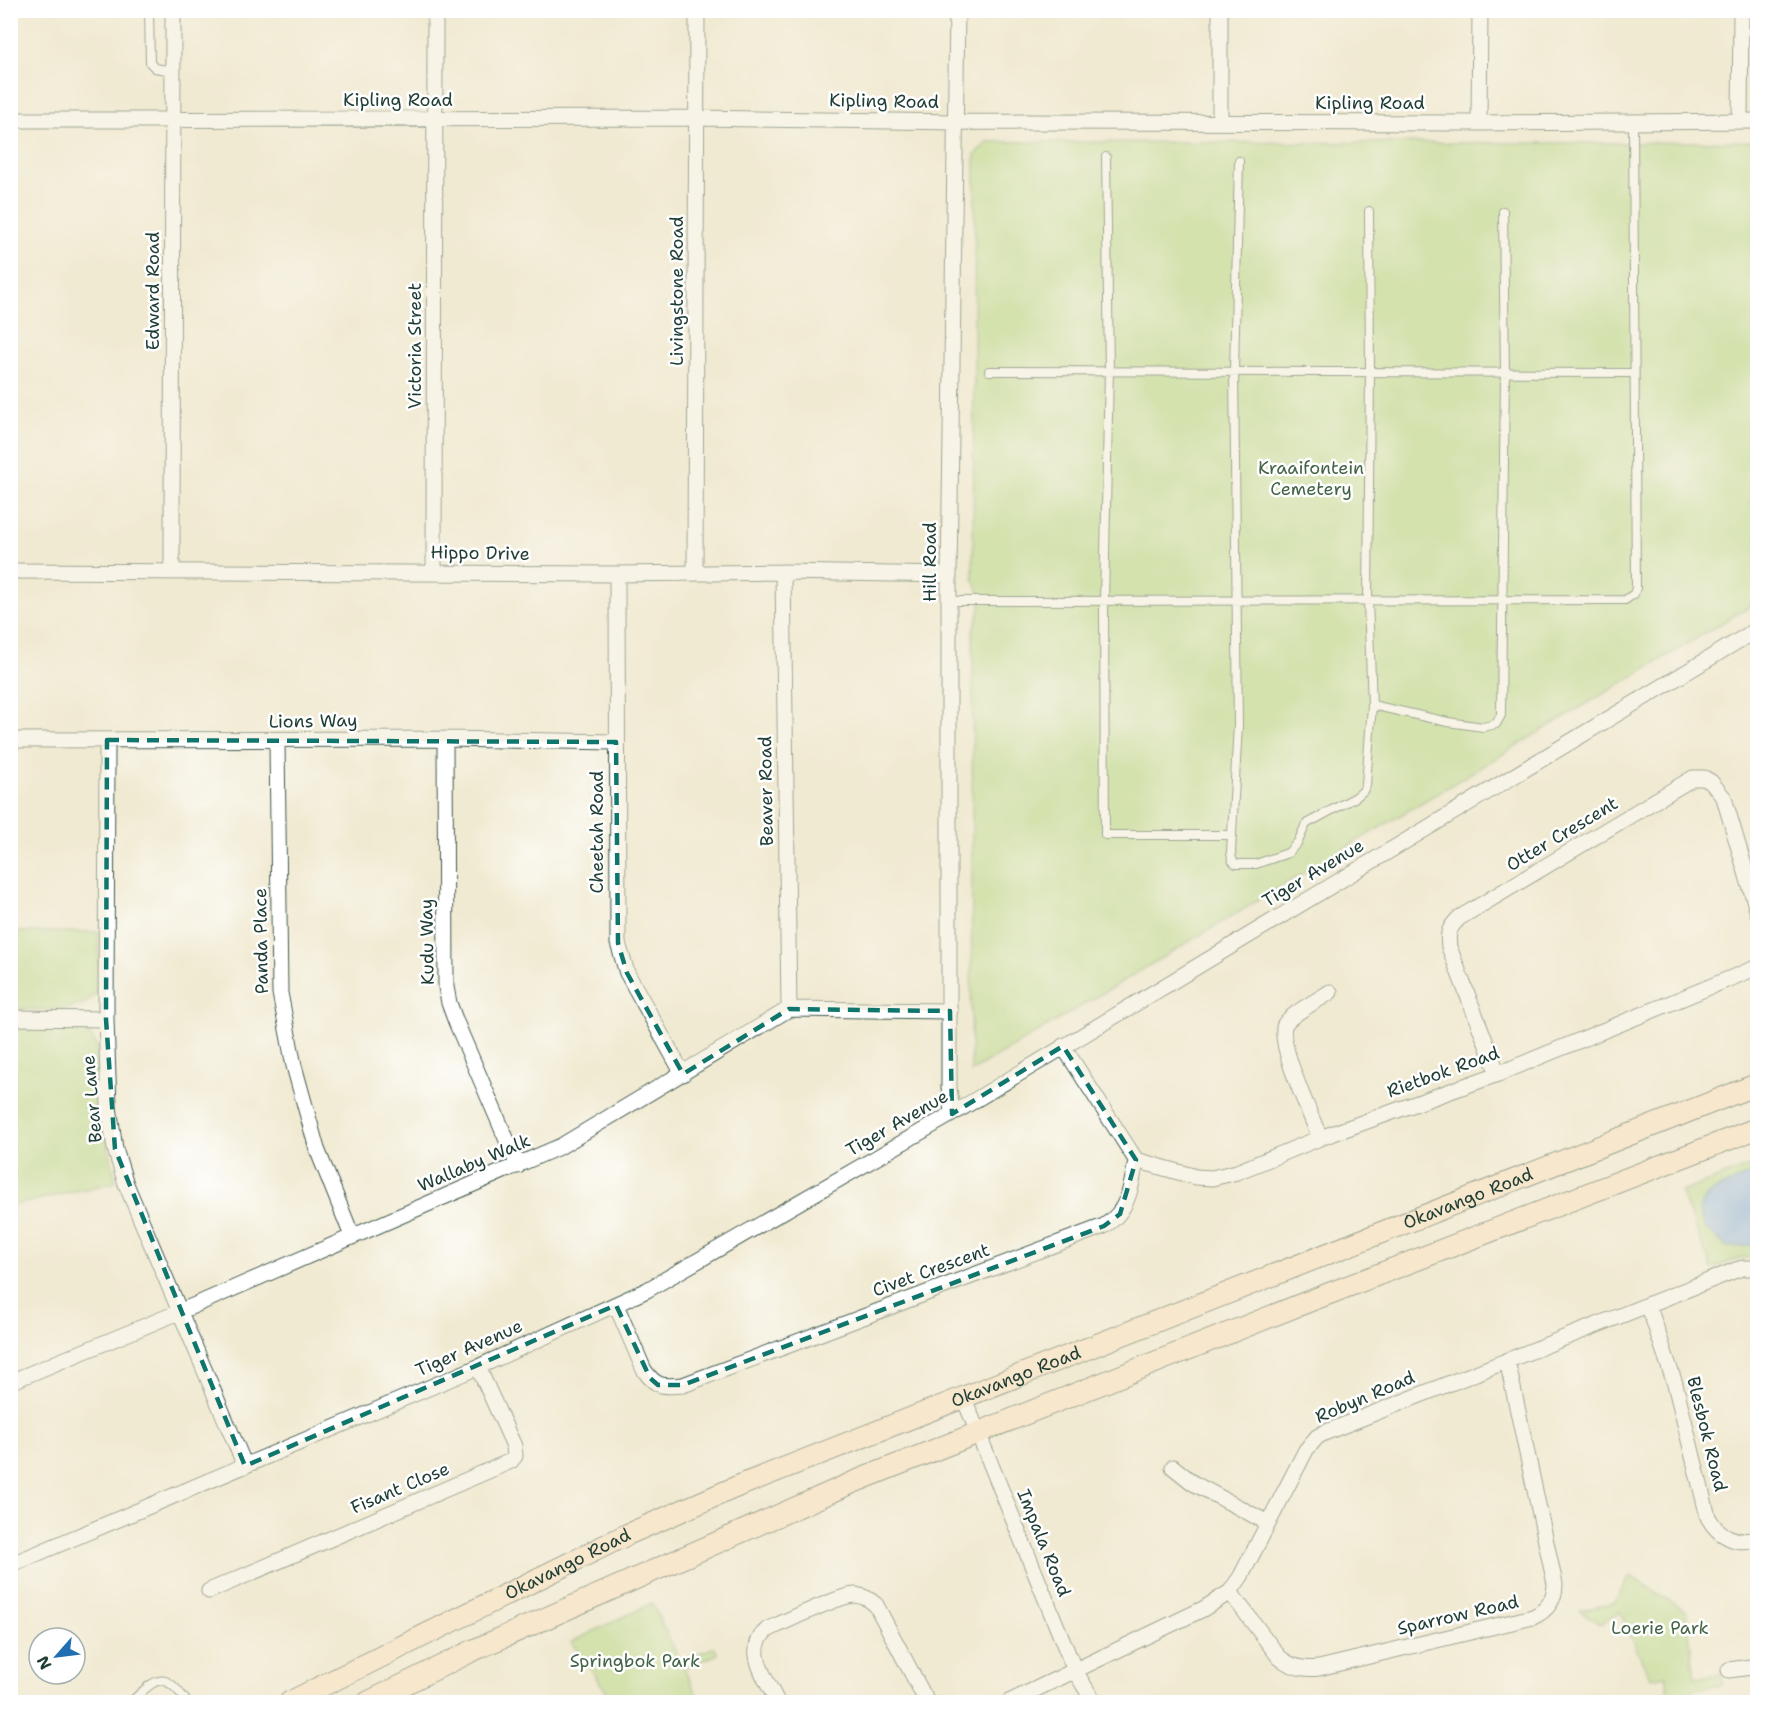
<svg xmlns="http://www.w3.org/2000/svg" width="1768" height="1713" font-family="'Shantell Sans',sans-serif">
<rect width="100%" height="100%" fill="#fff"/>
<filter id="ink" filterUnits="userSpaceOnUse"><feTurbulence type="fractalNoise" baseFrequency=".0167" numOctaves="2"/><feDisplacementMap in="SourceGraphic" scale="12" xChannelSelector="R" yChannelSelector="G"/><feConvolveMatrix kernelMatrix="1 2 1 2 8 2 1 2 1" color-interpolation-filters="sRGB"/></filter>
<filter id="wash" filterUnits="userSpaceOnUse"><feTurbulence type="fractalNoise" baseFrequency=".008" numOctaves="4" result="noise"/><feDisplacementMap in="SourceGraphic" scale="24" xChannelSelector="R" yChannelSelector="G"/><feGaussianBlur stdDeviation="1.35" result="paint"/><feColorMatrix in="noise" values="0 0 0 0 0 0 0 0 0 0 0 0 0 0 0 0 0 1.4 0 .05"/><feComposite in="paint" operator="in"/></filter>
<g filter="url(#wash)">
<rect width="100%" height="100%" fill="#f1ead2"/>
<path fill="#b1d983" stroke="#688b5c" stroke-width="1.5" d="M1757,141L1758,496L1750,501L1757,514V602L971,1072L973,631C982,605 985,603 973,578L975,154L988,142L1613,143Z
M10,932H98C98,950 101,972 97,989C89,1017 34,1008 11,1009Z
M10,1027H77L89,1033L96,1044L102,1118L116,1182L11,1206Z
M1757,1163V1257L1739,1258L1712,1269L1681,1192Z
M1630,1576L1686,1611L1695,1677L1721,1674L1723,1685L1692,1690L1693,1702H1670L1666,1675L1650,1678L1620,1612L1600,1624L1580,1611L1615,1602Z
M652,1603L680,1661L715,1647L718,1654L684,1668L700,1702H614L571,1642Z"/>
<path fill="#7baae5" stroke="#4d748c" stroke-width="1.5" d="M1757,1171V1243L1746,1246L1727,1247L1705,1228L1699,1211L1706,1197L1717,1189Z"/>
</g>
<g filter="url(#ink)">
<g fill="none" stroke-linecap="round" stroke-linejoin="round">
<g stroke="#3e574c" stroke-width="10">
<path id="lane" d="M149,10L150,63L155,68L173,71
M1106,157L1109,370L1104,601L1105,835H1232
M1239,161L1234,371L1238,725L1231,852L1232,860L1236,864H1256L1288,853L1298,842L1306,824L1356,797L1363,791L1366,785L1372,705L1368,601L1370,372L1369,211
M989,371L1634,373
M949,601L1625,600L1634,594L1636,588L1633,123
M1372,705L1448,722L1483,727L1496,724L1501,715L1505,373L1503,211
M131,1702C157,1677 164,1670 187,1702"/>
</g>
<g stroke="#3e574c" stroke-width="17">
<path id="street" d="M10,120L697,118L957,122L1479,123L1758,121
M1220,121V10
M1740,121L1741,10
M1479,123L1480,10
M10,571L617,574L783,572L949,575
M172,572L173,10
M434,572L435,10
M695,572L697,10
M783,572L789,1009
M617,574L618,943L627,973L683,1074
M445,739L446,987L449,1003L456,1022L518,1166
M10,740L445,739L616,742
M107,740L106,1019L109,1107L115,1149L126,1184L245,1466
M277,741L280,993L294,1066L317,1149L352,1236
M10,1018L106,1019
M1498,1074L1449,947C1447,933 1449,928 1459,918L1693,778H1704L1711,782L1724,798L1758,913
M952,1114L949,1087V575L957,10
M1320,1138C1312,1117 1276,1042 1285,1024C1291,1014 1320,999 1330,992
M1136,1160L1196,1177L1212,1178L1237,1172L1320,1138L1498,1074L1758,967
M1648,1304L1675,1384L1708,1517C1718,1536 1737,1546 1758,1538
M616,1305L644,1370C656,1387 662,1387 683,1385L1104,1226C1128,1212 1132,1186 1136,1160L1063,1046
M10,1382L179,1312L561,1146L789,1009L950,1011
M963,1396L1075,1671L1094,1702
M1173,1467L1193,1483L1268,1523
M10,1565L478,1367L647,1290L952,1114L1758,629
M209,1591L511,1461L515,1456L514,1446L478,1367
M1230,1592L1279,1657C1291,1667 1303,1670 1319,1668L1533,1617C1548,1610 1555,1599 1555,1584L1507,1360
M1729,1670L1758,1666
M777,1702C767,1680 743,1650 767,1630C784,1622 840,1595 855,1595C864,1596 869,1599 876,1605L927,1702
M1009,1702L1203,1609L1230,1592L1241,1576L1306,1450L1317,1437L1324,1433L1736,1270L1743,1268H1758"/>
</g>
<g stroke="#3e574c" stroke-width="23">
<g id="secondary">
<path id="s1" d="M290,1702L626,1535L736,1487L1758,1084"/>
<path d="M368,1702L474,1650L854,1482L1302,1304L1758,1128"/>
</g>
</g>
<use href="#lane" stroke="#fff" stroke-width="8"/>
<use href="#street" stroke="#fff" stroke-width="15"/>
<use href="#secondary" stroke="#ffe4c6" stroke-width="21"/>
</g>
</g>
<path d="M0 0H1768V1713H0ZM107,740L616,742L618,943L627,973L683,1074L789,1009L950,1011L952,1114L1063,1046L1136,1160L1120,1214L1104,1226L683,1385H658L650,1378L616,1305L245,1466L115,1149L106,1019Z" fill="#f1ead2" fill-opacity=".55" fill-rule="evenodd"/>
<path fill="none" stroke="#0f766e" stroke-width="4.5" stroke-dasharray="12 8" stroke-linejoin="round" d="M107,740L616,742L618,943L627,973L683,1074L789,1009L950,1011L952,1114L1063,1046L1136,1160L1120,1214L1104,1226L683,1385H658L650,1378L616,1305L245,1466L115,1149L106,1019Z"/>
<g text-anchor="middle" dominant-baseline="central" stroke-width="5" stroke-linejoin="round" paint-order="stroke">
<g font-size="18" fill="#1f3d34" stroke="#fff">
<text x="398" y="100">Kipling Road</text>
<text transform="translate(884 101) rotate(1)">Kipling Road</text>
<text x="1370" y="103">Kipling Road</text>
<text transform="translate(153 291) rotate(-90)">Edward Road</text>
<text transform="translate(677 291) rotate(-90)">Livingstone Road</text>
<text transform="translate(415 346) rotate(-90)">Victoria Street</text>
<text transform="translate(480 553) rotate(1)">Hippo Drive</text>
<text transform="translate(930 562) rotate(-90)">Hill Road</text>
<text transform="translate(313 721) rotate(-1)">Lions Way</text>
<text transform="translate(766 791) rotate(-91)">Beaver Road</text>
<text transform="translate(597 832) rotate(-90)">Cheetah Road</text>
<text transform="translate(1562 834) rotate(-31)">Otter Crescent</text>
<text transform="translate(1313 873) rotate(-31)">Tiger Avenue</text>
<text transform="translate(261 941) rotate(-91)">Panda Place</text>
<text transform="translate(427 942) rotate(-91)">Kudu Way</text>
<text transform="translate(1443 1072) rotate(-20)">Rietbok Road</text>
<text transform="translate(92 1099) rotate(-95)">Bear Lane</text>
<text transform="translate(897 1123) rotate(-30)">Tiger Avenue</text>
<text transform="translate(474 1163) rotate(-23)">Wallaby Walk</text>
<text stroke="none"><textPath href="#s1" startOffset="1282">Okavango Road</textPath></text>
<text transform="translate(931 1270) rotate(-20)">Civet Crescent</text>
<text transform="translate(469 1348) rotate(-24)">Tiger Avenue</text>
<text stroke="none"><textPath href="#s1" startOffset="796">Okavango Road</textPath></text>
<text transform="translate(1365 1397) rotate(-23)">Robyn Road</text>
<text transform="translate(1707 1434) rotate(76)">Blesbok Road</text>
<text transform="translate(400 1488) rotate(-23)">Fisant Close</text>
<text transform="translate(1044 1543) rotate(68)">Impala Road</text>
<text stroke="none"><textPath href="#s1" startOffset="310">Okavango Road</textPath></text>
<text transform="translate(1458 1615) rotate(-13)">Sparrow Road</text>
</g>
<g font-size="18" fill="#446448" stroke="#fff">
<text x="1311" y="468">Kraaifontein<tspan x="1311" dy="21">Cemetery</tspan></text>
<text x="1660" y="1628">Loerie Park</text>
<text x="635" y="1661">Springbok Park</text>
</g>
</g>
<rect width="1768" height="1713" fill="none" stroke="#fff" stroke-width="36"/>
<g transform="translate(57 1656) rotate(242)"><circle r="28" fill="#ffffff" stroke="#a5b1ae" stroke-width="1.5"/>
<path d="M0-4.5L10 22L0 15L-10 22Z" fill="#1f6fb2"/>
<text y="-9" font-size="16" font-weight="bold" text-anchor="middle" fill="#1f3d34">N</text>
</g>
</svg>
